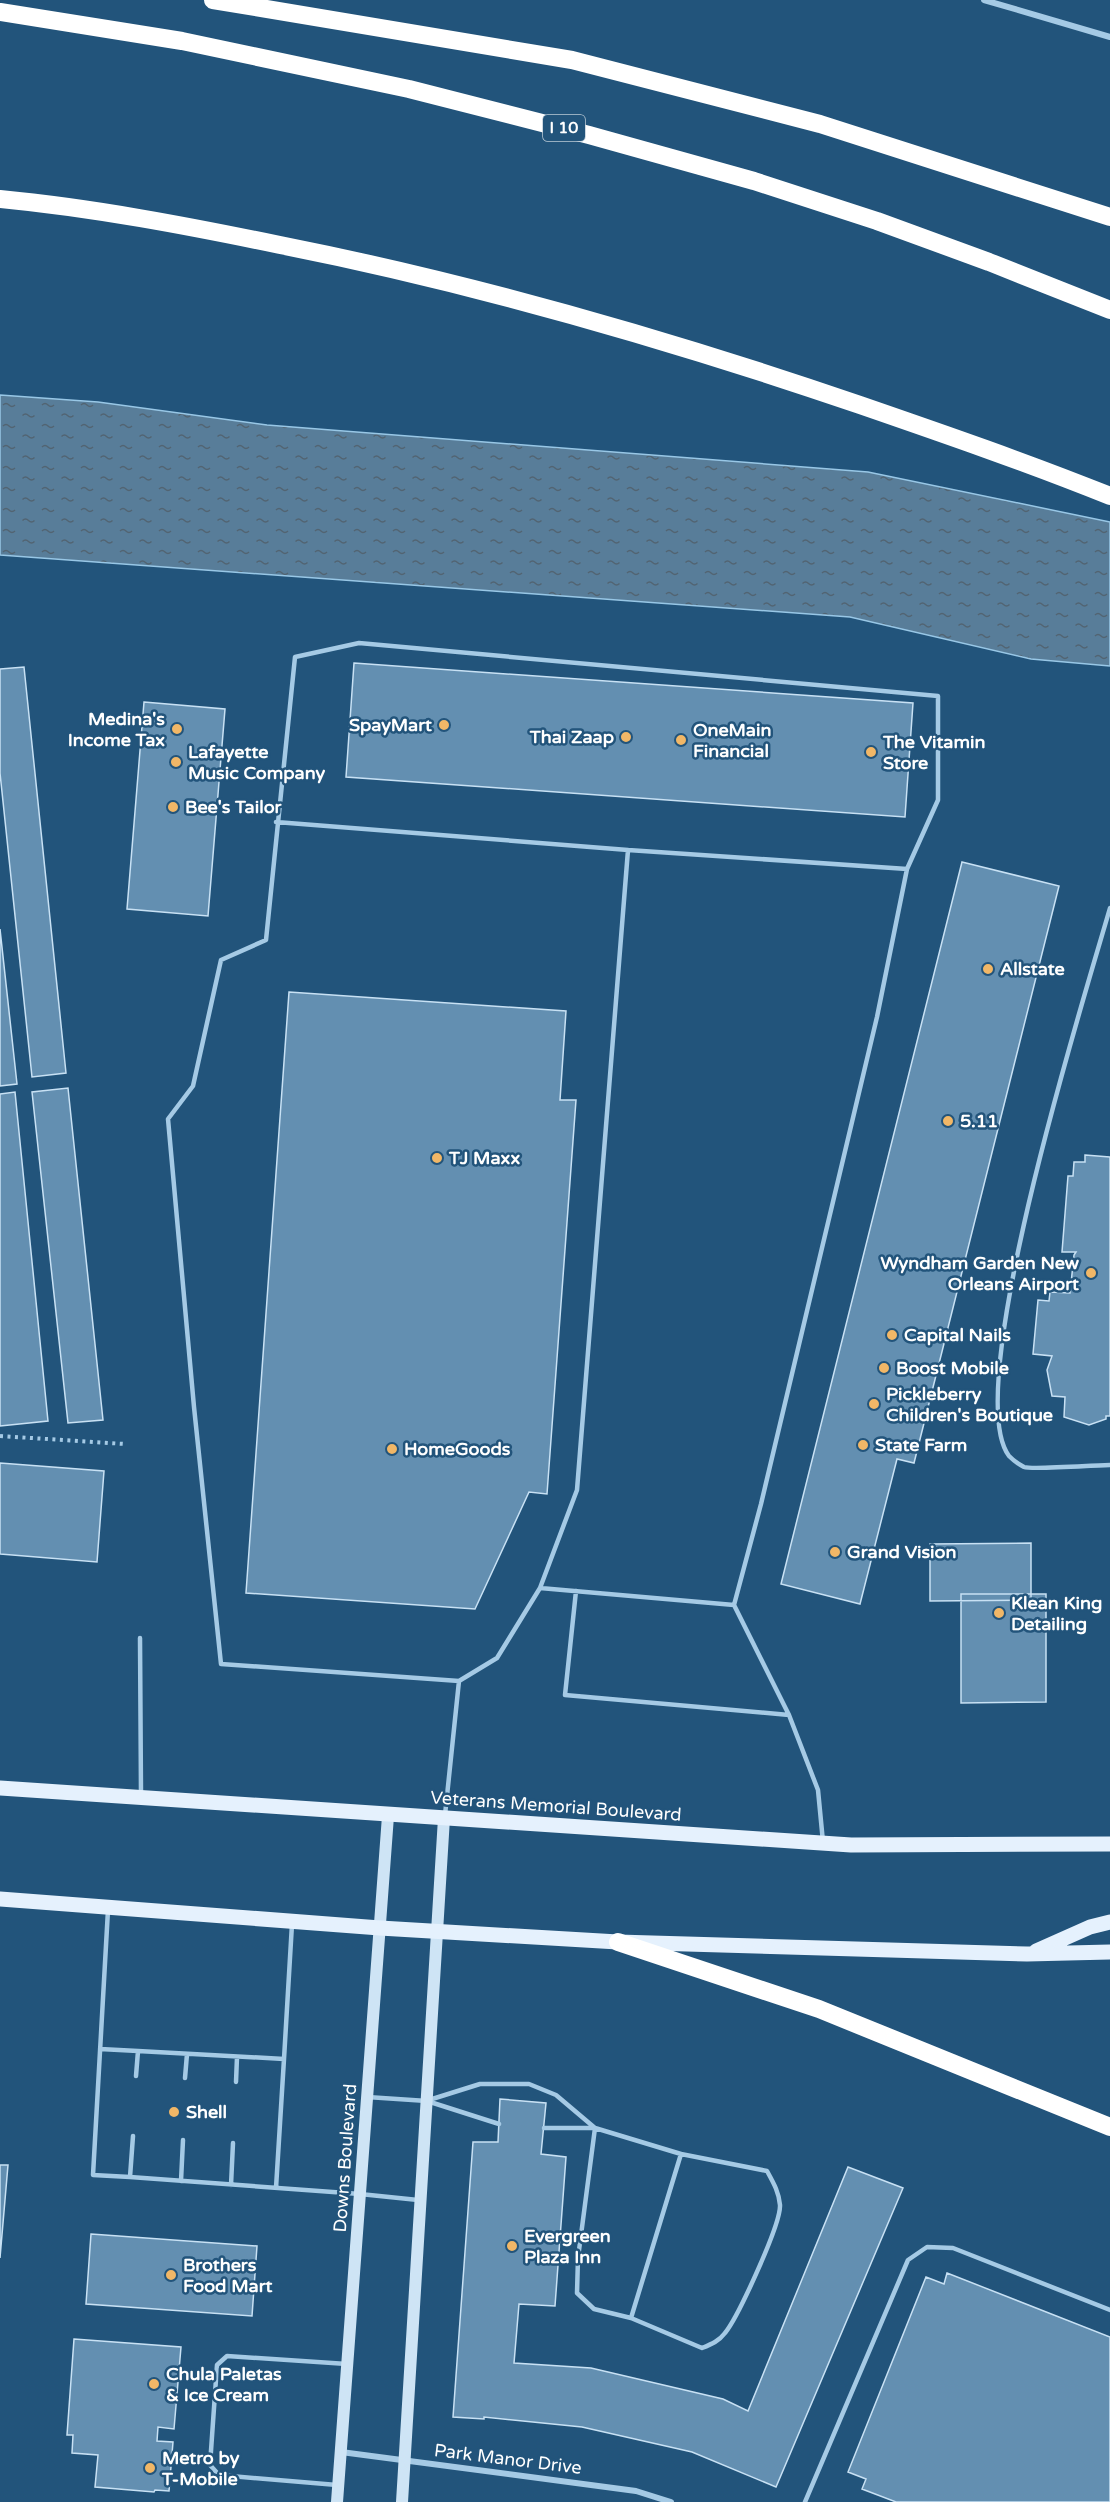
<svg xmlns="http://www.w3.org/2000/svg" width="1110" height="2502" font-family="'Varela Round',sans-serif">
<defs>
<pattern id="water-ripples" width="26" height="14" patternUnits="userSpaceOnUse" patternTransform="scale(1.5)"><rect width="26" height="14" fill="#587d99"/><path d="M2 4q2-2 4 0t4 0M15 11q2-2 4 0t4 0" fill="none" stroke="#526472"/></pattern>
</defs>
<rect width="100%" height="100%" fill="#22547b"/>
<path fill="url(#water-ripples)" stroke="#98c7e6" stroke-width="1.5" d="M0,395L98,402L267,425L868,472L1110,522V666L1031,659L850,617L0,555Z"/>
<path fill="#638fb1" stroke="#c8e1f4" stroke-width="1.5" d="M354,663L913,703L905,817L346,777Z
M24,667L66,1073L32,1077L0,773V669Z
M144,702L225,709L208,916L127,909Z
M962,862L1059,886L914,1463L897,1459L860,1604L781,1584Z
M0,929L17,1084L0,1086Z
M289,992L566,1011L560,1100H576L547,1494L529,1492L475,1609L246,1593Z
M68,1088L103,1420L68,1423L32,1092Z
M15,1092L48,1421L0,1426V1094Z
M1085,1155L1110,1157V1416H1106V1419L1089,1425L1064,1417L1065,1397L1052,1396L1047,1370L1052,1356L1033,1354L1038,1300L1049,1301L1050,1292L1070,1293L1074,1255L1076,1252H1062L1068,1176H1073L1074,1162H1085Z
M0,1463L104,1471L97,1562L0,1554Z
M1031,1543V1600L930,1601V1544Z
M961,1594H1046V1702L961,1703Z
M500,2099L546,2103L541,2154L566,2157L555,2306L519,2304L514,2363L591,2368L723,2399L748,2411L848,2167L903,2188L776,2487L692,2452L582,2427L484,2417V2419L453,2417L473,2142H498Z
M0,2165H8L0,2258Z
M91,2234L257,2246L252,2316L86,2304Z
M947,2273L1110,2337V2502H896L862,2489L866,2479L848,2472L926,2277L944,2284Z
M74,2339L181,2347L174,2429L158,2427L157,2441L173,2442L169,2491L155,2490L154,2492L95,2487L98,2455L72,2453L73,2435H67Z"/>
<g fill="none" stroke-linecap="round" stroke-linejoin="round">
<path stroke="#a5cae5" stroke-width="4" stroke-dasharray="3 4.5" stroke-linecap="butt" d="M0,1436L125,1444"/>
<path stroke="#a5cae5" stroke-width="4.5" d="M276,822L628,850
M1110,908C1085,995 960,1392 1009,1456C1012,1459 1020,1465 1024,1467C1032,1470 1097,1465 1110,1465
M540,1588L577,1490L628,850L907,869
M576,1591L565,1695L789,1715
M734,1605L789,1715L818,1790L823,1842
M140,1638L141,1794
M445,1815L459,1681L221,1664L194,1407L168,1119L193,1086L221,960L266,940L295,657L359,643L938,696V800L907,869L877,1017L761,1504L734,1605L540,1588L497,1658L459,1681
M108,1910L93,2175L130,2177
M100,2049L138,2051
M136,2076L138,2051L284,2059L292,1924
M185,2078L187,2054
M236,2082L237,2057
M367,2097L427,2101L499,2124
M429,2100L480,2084H529L556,2095L595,2128
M544,2128H595L681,2154L767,2171C773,2182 779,2192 780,2205C781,2224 738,2317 725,2333C719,2341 712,2344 702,2348L631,2318L681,2154
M595,2128L578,2258L577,2293L594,2309L631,2318
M133,2136L130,2177L360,2194L418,2200
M181,2181L183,2140
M231,2185L233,2143
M276,2188L284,2059
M337,2485L219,2475L210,2465L217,2365L227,2356L347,2364
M805,2502L908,2260L927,2247L953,2248L1110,2310"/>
<path stroke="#a5cae5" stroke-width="6" d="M984,0L1110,37
M341,2452L636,2491L671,2502"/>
<path stroke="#cee4f5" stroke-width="12" d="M337,2502L388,1816
M402,2502L444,1818"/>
<path stroke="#e5f1fd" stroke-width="15" d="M0,1788L851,1845L1110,1844
M0,1899L380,1928L618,1942L1027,1954L1110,1952
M1036,1951L1090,1927L1110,1922"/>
<path stroke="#fff" stroke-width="18" d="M213,0L572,60L820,124L1110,217
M0,12L182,41L409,89L589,135L754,181L877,221L989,262L1110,310
M0,199C94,208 188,226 280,245C477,284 670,340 860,405C944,434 1028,463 1110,496
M618,1942L819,2009L1110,2127"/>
</g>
<g fill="#f1b767" stroke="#22547b" stroke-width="2">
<circle cx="444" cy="725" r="6"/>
<circle cx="177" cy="729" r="6"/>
<circle cx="626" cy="737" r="6"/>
<circle cx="681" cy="740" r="6"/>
<circle cx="871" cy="752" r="6"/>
<circle cx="176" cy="762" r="6"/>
<circle cx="173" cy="807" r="6"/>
<circle cx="988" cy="969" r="6"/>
<circle cx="948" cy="1121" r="6"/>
<circle cx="437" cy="1158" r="6"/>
<circle cx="1091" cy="1273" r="6"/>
<circle cx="892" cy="1335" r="6"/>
<circle cx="884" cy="1368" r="6"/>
<circle cx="874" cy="1404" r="6"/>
<circle cx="863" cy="1445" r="6"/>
<circle cx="392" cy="1449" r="6"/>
<circle cx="835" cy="1552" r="6"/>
<circle cx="999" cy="1613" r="6"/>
<circle cx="174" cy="2112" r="6"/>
<circle cx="512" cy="2246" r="6"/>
<circle cx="171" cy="2275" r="6"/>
<circle cx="154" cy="2384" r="6"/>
<circle cx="150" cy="2468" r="6"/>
</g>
<g text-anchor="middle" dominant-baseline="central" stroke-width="5" stroke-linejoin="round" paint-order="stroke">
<rect fill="#22547b" stroke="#bdccd7" stroke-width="1.5" x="543" y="115" width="42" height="26" rx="4.5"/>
<g font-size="16" font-weight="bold" fill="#fff">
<text x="564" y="128">I 10</text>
</g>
<g font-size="18" font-weight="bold" fill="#fff" stroke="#22547b" text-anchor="start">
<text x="165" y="719" text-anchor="end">Medina's<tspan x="165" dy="21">Income Tax</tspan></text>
<text x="432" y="725" text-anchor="end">SpayMart</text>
<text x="693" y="730">OneMain<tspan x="693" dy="21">Financial</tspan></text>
<text x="614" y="737" text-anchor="end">Thai Zaap</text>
<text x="883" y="742">The Vitamin<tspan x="883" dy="21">Store</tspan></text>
<text x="188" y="752">Lafayette<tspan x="188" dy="21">Music Company</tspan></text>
<text x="185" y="807">Bee's Tailor</text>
<text x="1000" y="969">Allstate</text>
<text x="960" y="1121">5.11</text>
<text x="449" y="1158">TJ Maxx</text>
<text x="1079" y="1263" text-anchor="end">Wyndham Garden New<tspan x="1079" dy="21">Orleans Airport</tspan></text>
<text x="904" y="1335">Capital Nails</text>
<text x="896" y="1368">Boost Mobile</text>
<text x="886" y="1394">Pickleberry<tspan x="886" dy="21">Children's Boutique</tspan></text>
<text x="875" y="1445">State Farm</text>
<text x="404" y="1449">HomeGoods</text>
<text x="847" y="1552">Grand Vision</text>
<text x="1011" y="1603">Klean King<tspan x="1011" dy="21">Detailing</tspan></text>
<text x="186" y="2112">Shell</text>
<text x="524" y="2236">Evergreen<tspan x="524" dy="21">Plaza Inn</tspan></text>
<text x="183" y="2265">Brothers<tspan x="183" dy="21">Food Mart</tspan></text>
<text x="166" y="2374">Chula Paletas<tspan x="166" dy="21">&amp; Ice Cream</tspan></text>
<text x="162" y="2458">Metro by<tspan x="162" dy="21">T-Mobile</tspan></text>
</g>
<g font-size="18" fill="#fff" stroke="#22547b">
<text transform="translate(556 1806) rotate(4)">Veterans Memorial Boulevard</text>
<text transform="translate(345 2158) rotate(-86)">Downs Boulevard</text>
<text transform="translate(508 2459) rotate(7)">Park Manor Drive</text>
</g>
</g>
</svg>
